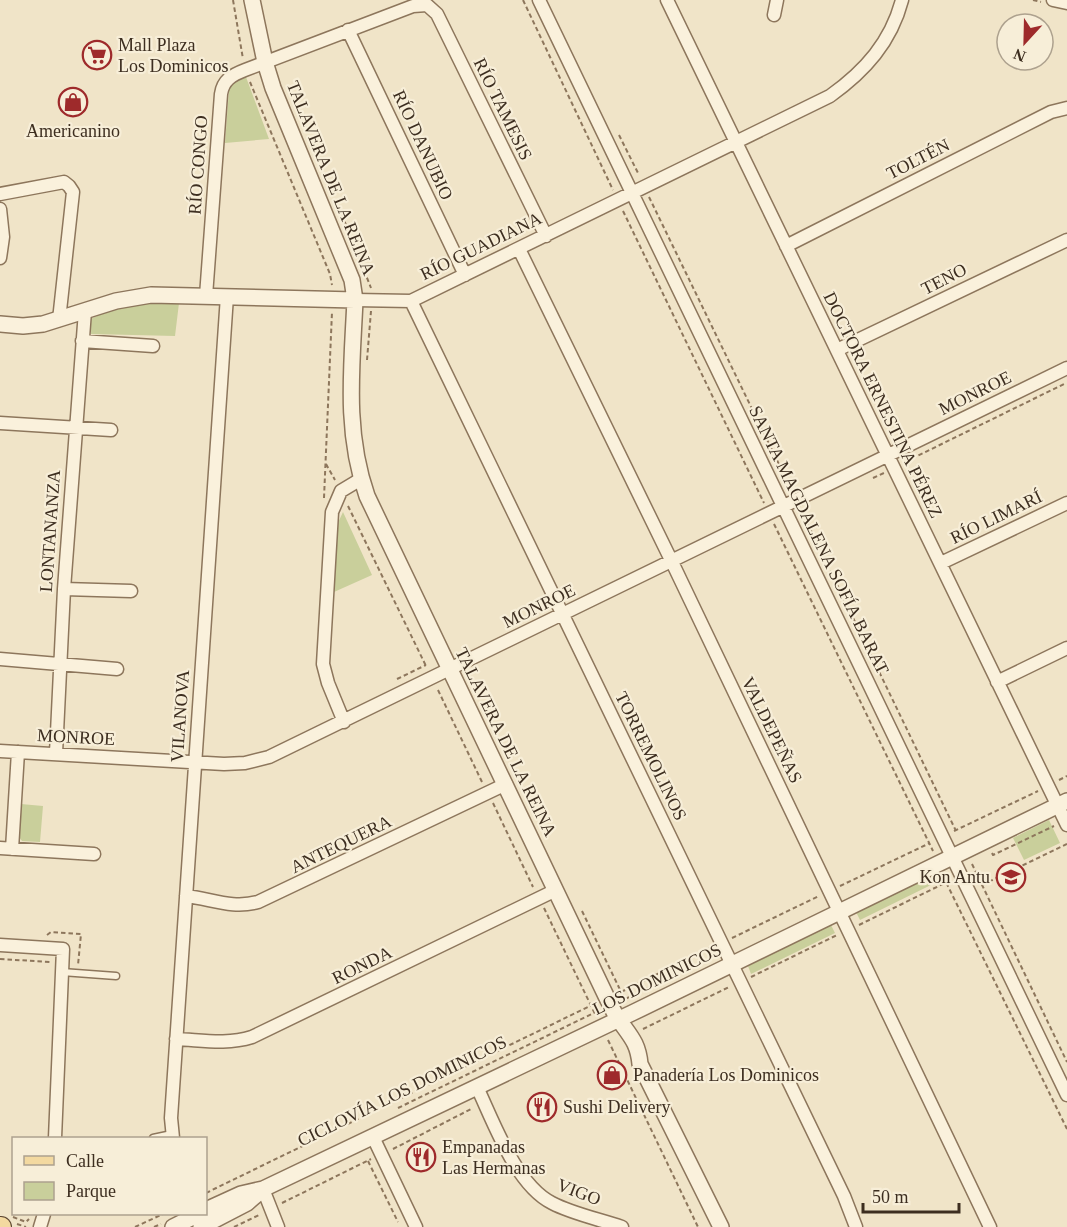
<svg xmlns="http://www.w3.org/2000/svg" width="1067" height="1227" font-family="Georgia,serif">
<rect width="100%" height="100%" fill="#f0e4c8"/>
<path fill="#c9cf9b" d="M246,77L269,139L225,143L229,90L232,82Z
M154,303H179L175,336L91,334L90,319L119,307Z
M343,512L372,575L334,592L336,527Z
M21,804L43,806L40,842L22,841L19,837Z
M1049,820L1060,843L1024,860L1013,838Z
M929,876L933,884L860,920L856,912Z
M831,925L835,933L751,974L748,966Z"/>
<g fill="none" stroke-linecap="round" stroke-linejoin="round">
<g stroke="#8d765c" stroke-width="9">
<path id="service" d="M62,972L116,976
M153,1138L172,1134"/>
</g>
<g stroke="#8d765c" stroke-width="15">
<path id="minor" d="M539,0L1067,1095
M667,0L1067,825
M1053,0L1067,3
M427,5L437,14L546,236
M774,15L777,0
M348,30L465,275
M0,194L64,182L69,186L73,192L59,320
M0,209L3,237L0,258
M786,246L1051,112L1067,108
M519,249L672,562L990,1227
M206,296L221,94C223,80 232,75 245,70L413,6L427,5
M355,300L411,301L830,96C865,71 891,42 902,0
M411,301L844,1196L856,1227
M82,341L153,346
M837,350L1067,240
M0,423L111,430
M941,563L1067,503
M64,589L131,591
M0,659L117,669
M997,682L1067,648
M344,722L328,683L323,664L332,512L341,491L361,479
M0,751L224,764L245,763L269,757L1067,368
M56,753L64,589L85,311
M0,848L94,854
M12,849L18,752
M186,896C212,899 232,909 258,902L506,784
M0,945L63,949L55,1138
M176,1039C202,1040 226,1045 252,1037L556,890
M477,1087C494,1123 516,1185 552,1203C573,1214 599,1219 622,1227
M373,1137L416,1227
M173,1138L171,1118L227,296
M263,1189L278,1227
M40,1227L44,1214"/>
</g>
<g stroke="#8d765c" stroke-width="18">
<path id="tertiary" d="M252,0L265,62L273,88L352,280L355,300C352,367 344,430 367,496L607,998C611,1005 614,1014 619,1020C631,1037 638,1043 640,1064L721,1227
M0,324L23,326L43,324L116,301L151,295L355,300
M206,1210L241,1194L263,1189L632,1013L1067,801
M173,1227L199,1214
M201,1227L247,1203L262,1190"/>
</g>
<g stroke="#5b4430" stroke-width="22">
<path id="primary" d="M0,1227H1"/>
</g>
<path stroke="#8d765c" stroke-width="2" stroke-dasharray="4.5 3" stroke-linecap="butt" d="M233,0L243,59
M523,0L613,190
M1033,0L1041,2
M250,82L330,274L332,285
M619,135L639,175
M649,197L791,489
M623,211L764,503
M342,215L371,288
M367,360L371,311
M905,462L1064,384
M326,464L335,480
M873,478L884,473
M324,498L332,312
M348,506L426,666
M801,510L956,831
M774,524L933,851
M397,679L426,665
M438,690L482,782
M1059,780L1067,776
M493,803L533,887
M954,831L1038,791
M992,853L993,855L1054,826
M972,864L1067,1062
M943,876L1067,1129
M982,885L1067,844
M840,886L930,843
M544,908L595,1014
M582,911L625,1000
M859,925L951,880
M47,935L51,932L81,934L78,965
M732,938L819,896
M0,959L51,962
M751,977L837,935
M621,992L710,948
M625,999L680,973
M643,1029L729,987
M608,1040L698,1227
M398,1108L598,1011
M393,1149L473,1108
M368,1161L398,1222
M206,1193L594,1004
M282,1203L371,1159
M13,1217L26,1222L29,1219
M17,1224L26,1227
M135,1227L163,1214
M154,1227L161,1224
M234,1227L261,1214"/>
<use href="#service" stroke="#faf1dc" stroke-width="6"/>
<use href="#minor" stroke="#faf1dc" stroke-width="12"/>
<use href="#tertiary" stroke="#faf1dc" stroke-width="15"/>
<use href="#primary" stroke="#f3d9a0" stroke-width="20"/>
</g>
<defs>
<g id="supermarket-ring" transform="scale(1.5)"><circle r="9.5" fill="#f7eed8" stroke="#9e2a2b" stroke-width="1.5"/><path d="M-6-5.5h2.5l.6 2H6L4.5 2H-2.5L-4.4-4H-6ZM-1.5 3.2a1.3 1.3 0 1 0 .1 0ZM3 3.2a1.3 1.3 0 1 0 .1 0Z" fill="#9e2a2b"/></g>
<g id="shop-ring" transform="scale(1.5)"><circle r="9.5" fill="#f7eed8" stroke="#9e2a2b" stroke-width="1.5"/><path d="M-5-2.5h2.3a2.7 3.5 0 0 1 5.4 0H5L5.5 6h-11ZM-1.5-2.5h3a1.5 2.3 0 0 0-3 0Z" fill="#9e2a2b"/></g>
<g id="school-ring" transform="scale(1.5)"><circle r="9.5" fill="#f7eed8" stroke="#9e2a2b" stroke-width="1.5"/><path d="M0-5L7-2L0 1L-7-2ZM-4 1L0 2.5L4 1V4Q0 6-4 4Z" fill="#9e2a2b"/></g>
<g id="restaurant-ring" transform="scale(1.5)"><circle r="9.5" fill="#f7eed8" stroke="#9e2a2b" stroke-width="1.5"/><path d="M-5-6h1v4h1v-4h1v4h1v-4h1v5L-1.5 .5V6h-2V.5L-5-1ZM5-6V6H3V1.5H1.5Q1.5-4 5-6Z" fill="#9e2a2b"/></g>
</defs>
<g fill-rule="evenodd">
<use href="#supermarket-ring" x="97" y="55"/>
<use href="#shop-ring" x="73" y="102"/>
<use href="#school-ring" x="1011" y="877"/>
<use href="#shop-ring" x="612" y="1075"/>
<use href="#restaurant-ring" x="542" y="1107"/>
<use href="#restaurant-ring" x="421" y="1157"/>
</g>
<g text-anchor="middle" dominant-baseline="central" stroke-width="4.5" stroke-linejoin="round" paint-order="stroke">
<g font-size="18" fill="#3d2e20" stroke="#f7eed8" text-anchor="start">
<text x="118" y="45">Mall Plaza<tspan x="118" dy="21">Los Dominicos</tspan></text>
<text x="73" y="131" text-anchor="middle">Americanino</text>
<text x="990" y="877" text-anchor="end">Kon Antu</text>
<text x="633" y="1075">Panadería Los Dominicos</text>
<text x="563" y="1107">Sushi Delivery</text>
<text x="442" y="1147">Empanadas<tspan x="442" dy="21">Las Hermanas</tspan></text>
</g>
<g font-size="18" fill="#3d2e20" stroke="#f7eed8">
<text transform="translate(503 109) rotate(64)">RÍO TAMESIS</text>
<text transform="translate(423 145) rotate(65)">RÍO DANUBIO</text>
<text transform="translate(918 159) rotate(-27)">TOLTÉN</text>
<text transform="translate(198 165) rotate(-86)">RÍO CONGO</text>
<text transform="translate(331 178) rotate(68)">TALAVERA DE LA REINA</text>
<text transform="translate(481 246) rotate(-26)">RÍO GUADIANA</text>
<text transform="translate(944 279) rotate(-27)">TENO</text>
<text transform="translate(975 393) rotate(-26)">MONROE</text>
<text transform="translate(883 405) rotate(64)">DOCTORA ERNESTINA PÉREZ</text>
<text transform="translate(996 517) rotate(-26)">RÍO LIMARÍ</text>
<text transform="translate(50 531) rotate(-86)">LONTANANZA</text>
<text transform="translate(819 540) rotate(64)">SANTA MAGDALENA SOFÍA BARAT</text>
<text transform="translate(539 606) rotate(-26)">MONROE</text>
<text transform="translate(180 716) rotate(-86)">VILANOVA</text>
<text transform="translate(772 730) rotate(64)">VALDEPEÑAS</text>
<text transform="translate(76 737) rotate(3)">MONROE</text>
<text transform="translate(506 742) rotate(64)">TALAVERA DE LA REINA</text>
<text transform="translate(651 756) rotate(64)">TORREMOLINOS</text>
<text transform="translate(341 844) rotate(-26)">ANTEQUERA</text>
<text transform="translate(362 965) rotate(-26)">RONDA</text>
<text transform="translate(657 979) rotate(-26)">LOS DOMINICOS</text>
<text transform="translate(402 1091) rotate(-26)">CICLOVÍA LOS DOMINICOS</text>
<text transform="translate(579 1192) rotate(21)">VIGO</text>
</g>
</g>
<rect x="12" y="1137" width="195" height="78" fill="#f7eed8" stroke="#ada18e" stroke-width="1.5"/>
<rect x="24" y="1156" width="30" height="9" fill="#f3d9a0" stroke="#ada18e" stroke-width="1.5"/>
<text x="66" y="1167" font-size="18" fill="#3d2e20">Calle</text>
<rect x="24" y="1182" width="30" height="18" fill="#c9cf9b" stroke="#ada18e" stroke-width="1.5"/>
<text x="66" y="1197" font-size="18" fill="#3d2e20">Parque</text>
<g transform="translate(1025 42) rotate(202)"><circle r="28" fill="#f7eed8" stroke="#ada18e" stroke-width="1.5"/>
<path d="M0-4.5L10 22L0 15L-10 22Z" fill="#9e2a2b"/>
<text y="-9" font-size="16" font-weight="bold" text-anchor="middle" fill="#3d2e20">N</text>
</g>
<path d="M863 1203v9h96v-9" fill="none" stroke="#3d2e20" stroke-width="3"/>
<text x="872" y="1203" font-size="18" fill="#3d2e20" stroke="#f7eed8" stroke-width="4.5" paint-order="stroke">50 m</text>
</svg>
